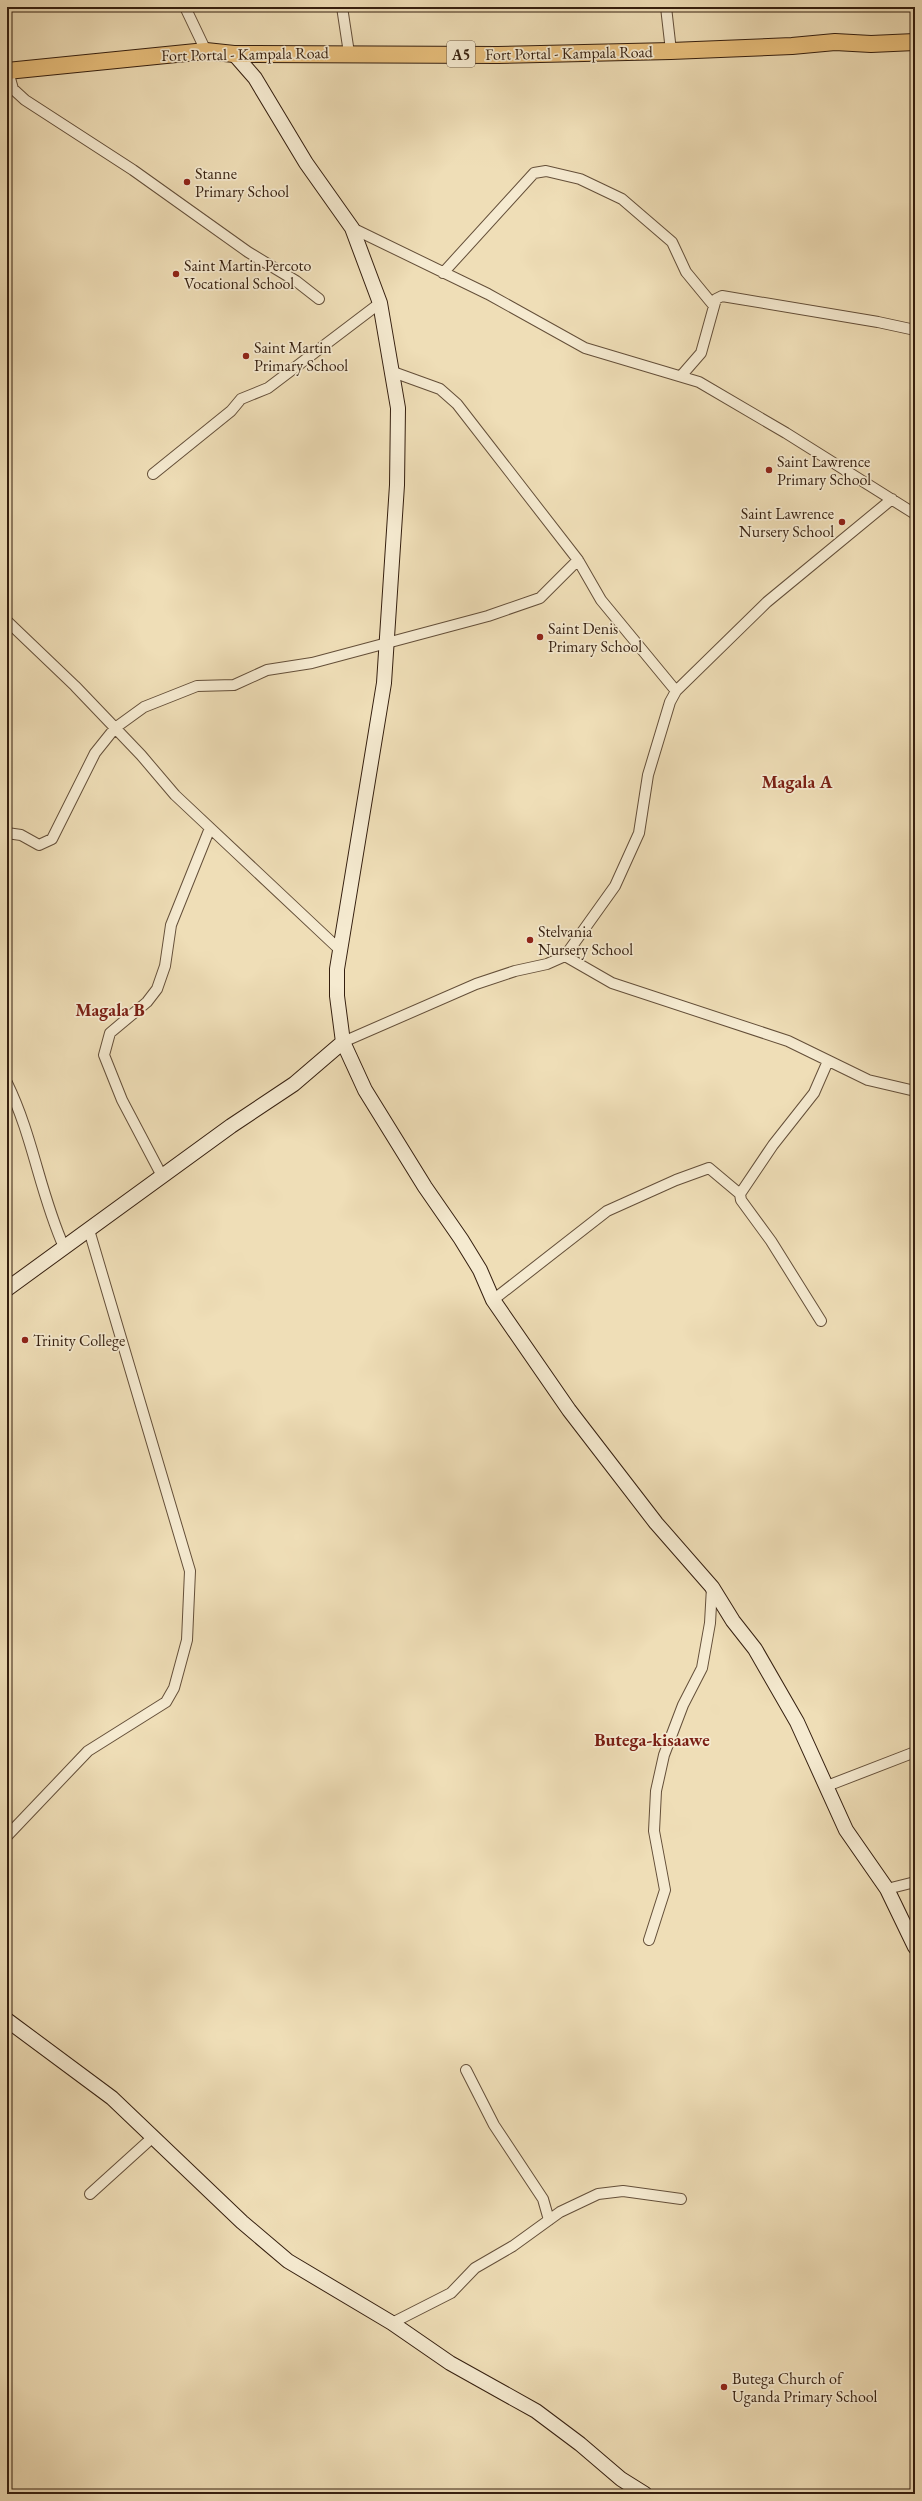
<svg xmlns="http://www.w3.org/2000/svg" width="922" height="2501" font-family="'EB Garamond',serif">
<rect width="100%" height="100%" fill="#efdeb7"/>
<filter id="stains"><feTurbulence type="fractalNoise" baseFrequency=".005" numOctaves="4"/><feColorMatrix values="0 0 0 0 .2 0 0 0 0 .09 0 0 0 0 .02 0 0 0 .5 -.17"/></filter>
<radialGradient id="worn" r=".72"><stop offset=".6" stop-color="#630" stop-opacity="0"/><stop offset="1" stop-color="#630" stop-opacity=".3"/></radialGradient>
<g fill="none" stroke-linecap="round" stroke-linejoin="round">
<g stroke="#644f39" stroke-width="12">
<path id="street" d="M185,7L206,51
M342,7L349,53
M666,7L671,51
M8,71L13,89L25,100L133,170L248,252L296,281L319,299
M352,228L488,294L585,348L699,382L786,433L915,514
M443,273L534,173L546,171L580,179L622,199L672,242L686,272L714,306
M393,372L440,389L457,404L578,560L601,600L676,691
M681,376L701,353L716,299L722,296L878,322L915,330
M153,474L231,411L241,399L268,388L380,303
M7,621L75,686L141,755L175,795L340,950
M7,833L21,835L39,845L52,839L95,753L115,728L144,707L197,686L234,685L267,670L312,663L488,616L540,598L578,560
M565,956L612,983L788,1041L868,1080L915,1091
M343,1042L476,984L515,971L547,964L565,956L615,886L639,833L648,775L670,702L676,691L767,602L892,499
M7,1083C33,1136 40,1194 64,1247
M162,1176L122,1100L104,1055L110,1033L147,1002L157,989L165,966L171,925L210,828
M740,1194L773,1145L814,1093L828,1061
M493,1300L607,1211L676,1180L709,1168L740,1194L741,1200L771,1241L821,1321
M827,1786L915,1752
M7,1836L88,1751L166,1702L174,1688L187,1640L190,1571L89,1230
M887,1889L915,1882
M649,1940L665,1890L654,1831L656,1791L664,1755L683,1705L702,1668L710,1623L712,1587
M466,2070L494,2125L543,2199L549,2220
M90,2194L153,2137
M392,2323L451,2293L475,2268L513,2246L560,2212L598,2194L623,2191L681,2199
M624,2494L636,2490"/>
</g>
<g stroke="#351f0f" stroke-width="16">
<path id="secondary" d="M234,54L255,78L306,163L352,228L380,303L398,408L397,485L384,683L337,969V996L343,1042L365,1090L425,1187L461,1239L480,1270L493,1300L569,1410L656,1523L712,1587L733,1621L755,1649L797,1722L846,1830L887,1889L915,1947
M7,1289L231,1126L294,1084L343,1042
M7,2020L112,2098L242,2222L288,2261L392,2323L450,2363L536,2411L580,2444L621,2479L645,2494"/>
</g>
<g stroke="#351f0f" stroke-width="18">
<path id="primary" d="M7,71L206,51L234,54L498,55L671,51L792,46L835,42L871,44L915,42"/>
</g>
<use href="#street" stroke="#f5ead0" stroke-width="10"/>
<use href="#secondary" stroke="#f5ead0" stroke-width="14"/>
<use href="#primary" stroke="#e8bf7c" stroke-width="16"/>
</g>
<g fill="#8f2418" stroke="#f5ead0" stroke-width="1.5">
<circle cx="187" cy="182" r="4"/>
<circle cx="176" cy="274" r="4"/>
<circle cx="246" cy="356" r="4"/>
<circle cx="769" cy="470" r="4"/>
<circle cx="842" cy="522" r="4"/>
<circle cx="540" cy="637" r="4"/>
<circle cx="530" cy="940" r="4"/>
<circle cx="25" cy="1340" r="4"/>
<circle cx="724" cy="2387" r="4"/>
</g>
<g text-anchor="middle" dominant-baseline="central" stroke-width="3.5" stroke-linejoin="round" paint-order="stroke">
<rect fill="#f5ead0" stroke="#6f5c49" stroke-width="1" x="447" y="41" width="28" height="26" rx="3"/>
<g font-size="15" font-weight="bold" fill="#351f0f">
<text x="461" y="54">A5</text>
</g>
<g font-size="16" fill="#351f0f" stroke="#f5ead0">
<text transform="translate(569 53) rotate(-1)">Fort Portal - Kampala Road</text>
<text transform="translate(245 54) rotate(-1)">Fort Portal - Kampala Road</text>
</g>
<g font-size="16" fill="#351f0f" stroke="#f5ead0" text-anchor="start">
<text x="195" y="173">Stanne<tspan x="195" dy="18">Primary School</tspan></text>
<text x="184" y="265">Saint Martin Percoto<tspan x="184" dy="18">Vocational School</tspan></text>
<text x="254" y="347">Saint Martin<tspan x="254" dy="18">Primary School</tspan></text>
<text x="777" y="461">Saint Lawrence<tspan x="777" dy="18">Primary School</tspan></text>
<text x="834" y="513" text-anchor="end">Saint Lawrence<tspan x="834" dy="18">Nursery School</tspan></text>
<text x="548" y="628">Saint Denis<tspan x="548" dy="18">Primary School</tspan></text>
<text x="538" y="931">Stelvania<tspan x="538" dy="18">Nursery School</tspan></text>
<text x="33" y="1340">Trinity College</text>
<text x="732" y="2378">Butega Church of<tspan x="732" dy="18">Uganda Primary School</tspan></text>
</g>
<g font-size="18" font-weight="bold" fill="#7a1f14" stroke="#f5ead0">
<text x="797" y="781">Magala A</text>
<text x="110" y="1009">Magala B</text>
<text x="652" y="1739">Butega-kisaawe</text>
</g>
</g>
<rect width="922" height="2501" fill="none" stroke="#efdeb7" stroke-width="24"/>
<rect x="8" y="8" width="906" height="2485" fill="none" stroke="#351f0f" stroke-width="2"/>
<rect x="12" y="12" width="898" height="2477" fill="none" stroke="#351f0f"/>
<rect width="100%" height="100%" filter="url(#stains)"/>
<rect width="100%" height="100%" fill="url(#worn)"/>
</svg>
